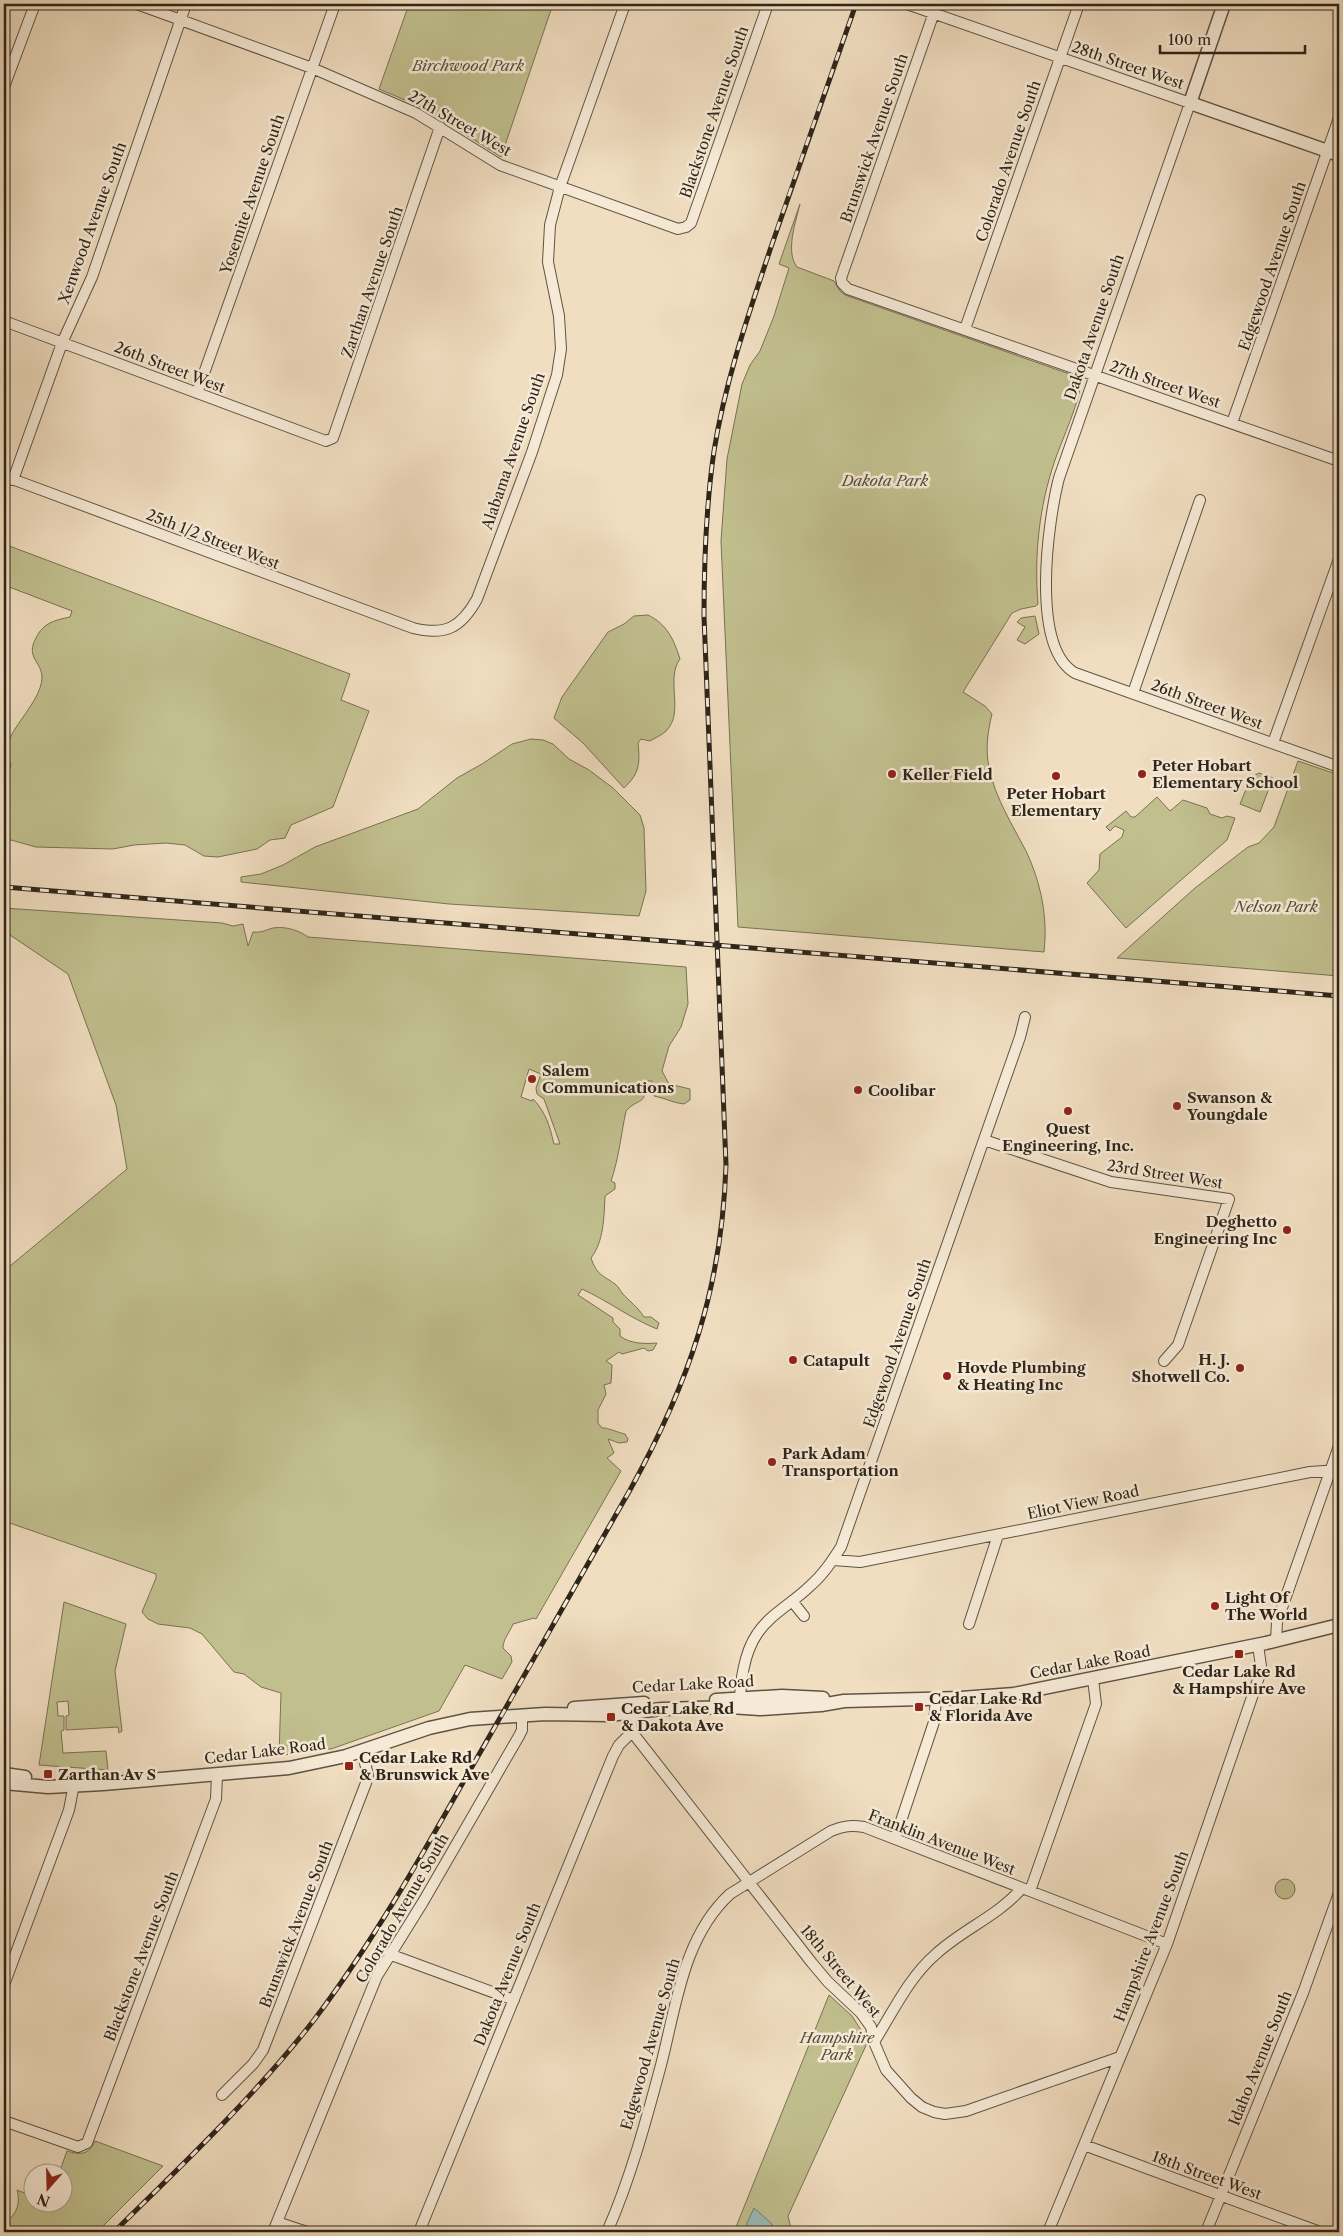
<svg xmlns="http://www.w3.org/2000/svg" width="1343" height="2236" font-family="'Libre Caslon Text',serif">
<rect width="100%" height="100%" fill="#f1dec1"/>
<filter id="stains"><feTurbulence type="fractalNoise" baseFrequency=".004" numOctaves="4"/><feColorMatrix values="0 0 0 0 .2 0 0 0 0 .09 0 0 0 0 .02 0 0 0 .5 -.17"/></filter>
<radialGradient id="worn" r=".72"><stop offset=".6" stop-color="#630" stop-opacity="0"/><stop offset="1" stop-color="#630" stop-opacity=".3"/></radialGradient>
<path fill="#c1bf8e" stroke="#787254" fill-rule="evenodd" d="M409,4H553L501,157L424,108L379,89Z
M800,204C796,221 785,252 797,267L834,281L840,291L845,295L1078,377L1081,381C1080,401 1062,440 1055,460C1039,507 1034,555 1038,604L1036,606L1021,609L1012,613L963,692L985,706L992,714C988,730 985,750 989,767C995,798 1012,824 1026,851C1041,883 1048,917 1044,952L738,927L721,541L727,459L742,384L750,365L760,351L774,316L789,268L779,264Z
M4,544L350,674L341,700L369,711L333,807L291,825L285,838L270,840L257,849L218,857L204,856L185,845L166,843L134,845L113,849L36,847L11,840H4V784L11,765C10,762 7,758 7,754C2,734 41,704 42,678C42,661 25,658 36,638C43,623 55,620 70,617L72,611L4,585Z
M648,615C667,624 674,640 680,659C665,679 685,713 666,731C662,735 655,738 650,741L641,739L638,743C640,763 640,773 624,788L583,743L554,718L562,697L608,632L624,624L634,616Z
M1035,616L1039,634L1025,644L1017,640L1025,627L1017,622L1021,618Z
M531,739L543,740L553,744L569,759L589,770L613,788L640,815L644,828L646,891L639,916L449,904L241,882V877L261,874L283,865L315,847L418,809L457,778L482,764L512,744Z
M1298,761L1339,775V841L1333,861L1339,863V976L1117,958L1195,888L1248,847L1259,843L1274,827Z
M1259,773L1273,778L1260,812L1240,804L1251,777Z
M1157,797L1170,811L1183,800L1207,808L1210,814L1222,818L1227,816L1235,818L1227,840L1126,928L1087,883L1099,870L1100,854L1122,837L1124,830L1115,826L1110,831L1106,827L1126,811L1131,817H1135Z
M4,908L222,923L233,926L243,924L248,946L253,932C262,933 265,930 273,928C284,926 299,930 308,937L686,967L688,1004L681,1027L669,1046L662,1071L669,1084L690,1089V1100L684,1104C673,1103 665,1098 654,1096L652,1081H646C645,1108 640,1096 626,1111C621,1134 619,1158 611,1181L615,1183V1189L605,1196C604,1217 604,1241 591,1258C597,1275 601,1274 615,1284C618,1286 620,1290 622,1293C630,1302 638,1307 644,1317H651L659,1323L657,1329C630,1318 608,1301 582,1289L578,1295L613,1318V1322L620,1329V1336C630,1344 646,1344 657,1343L653,1350L648,1351L644,1348L622,1354L619,1352L606,1361L612,1365L611,1383L604,1385L606,1394L598,1410V1423L602,1428C606,1427 619,1433 625,1434L628,1439L627,1442L619,1443L608,1439L614,1453L607,1458L621,1471L536,1619L534,1618L513,1624C510,1632 503,1639 503,1648L511,1656L512,1662L502,1679L465,1665L439,1711L331,1749H315L279,1756L281,1693L261,1687L244,1674L234,1672L202,1634L190,1628L158,1624L148,1619L142,1612L156,1578V1574L4,1521V1271L127,1169L116,1105L68,974L4,931ZM529,1069L541,1074L536,1088L537,1094L544,1099L560,1144H554C550,1127 546,1112 533,1099L532,1101L521,1097Z
M64,1602L126,1624L115,1671L122,1731L119,1733L118,1727L66,1730V1716L69,1715L68,1701L57,1702L58,1716H64V1730L61,1731L63,1753L106,1751L108,1770L39,1765Z
M1275 1889a10 10 0 1 1 20 0a10 10 0 1 1-20 0Z
M829,1995L852,2016L868,2041L788,2216L792,2232H734Z
M95,2141L163,2166L97,2232H4V2223C16,2216 21,2204 17,2190L32,2196V2204H62V2174L59,2173L67,2151C80,2155 89,2155 95,2141Z"/>
<path fill="#9bbbb8" stroke="#6f7f78" d="M754,2208L771,2223L776,2232H745L747,2223Z"/>
<g fill="none" stroke-linecap="round" stroke-linejoin="round">
<g stroke="#5f5343" stroke-width="12">
<path id="minor" d="M137,4L312,68L416,113L500,165L678,229L686,227L691,223L768,4
M907,4L1190,103L1059,478C1048,521 1030,647 1075,673L1339,767
M937,4L841,278L842,283L848,289L1339,461
M4,87L35,4
M4,321L326,441L333,438L440,127
M965,329L1079,4
M197,393L335,4
M1232,423L1339,118
M4,476L413,628C445,636 461,628 477,599L532,452L557,375L561,349L559,316L548,262L550,225L560,187L625,4
M13,480L62,343L92,277L186,4
M1133,693L1200,500
M1273,743L1339,559
M984,1140L1111,1182L1229,1199L1178,1345L1164,1361
M833,1560L860,1562L1310,1472L1339,1470
M792,1601L804,1616
M969,1624L998,1535
M1276,1641L1277,1622L1339,1446
M740,1704C740,1683 744,1653 757,1634C770,1614 793,1603 810,1586C823,1575 832,1561 841,1547L1020,1037L1025,1017
M630,1707L632,1732L812,1963L828,1982L861,2013L871,2027L874,2042L886,2070L911,2098L922,2107L934,2112L945,2114L966,2111L1120,2057
M895,1839L934,1722L936,1699
M1030,1891L1096,1704L1093,1679
M389,1954L514,2000
M4,1985L69,1810L74,1784
M874,2042C893,2012 909,1977 936,1954C963,1929 998,1916 1022,1888
M222,2095L253,2064L263,2050L366,1783L368,1775L362,1751
M4,2121L78,2147L87,2143L216,1799L217,1775
M1084,2145L1320,2232
M277,2222L307,2232
M273,2232L377,1976L423,1902L519,1736L522,1730V1716
M419,2232L613,1756L619,1745L632,1732
M607,2232C630,2180 646,2121 661,2065C676,2007 683,1937 730,1894L831,1831C843,1826 851,1825 864,1827L1167,1944
M1048,2232L1167,1944L1260,1674L1261,1666L1258,1645
M1206,2232L1303,1993L1339,1893"/>
</g>
<g stroke="#5f5343" stroke-width="15">
<path id="tertiary" d="M1224,4L1190,103L1339,155
M716,1700L782,1696L823,1698
M574,1708L644,1703
M4,1774L25,1777
M4,1783L48,1787L103,1784L289,1768L346,1756L429,1728L470,1719L545,1714L609,1715L662,1709L730,1707L760,1709L821,1705L844,1701L961,1698L1014,1694L1266,1643L1339,1625"/>
</g>
<use href="#minor" stroke="#f6ead7" stroke-width="10"/>
<use href="#tertiary" stroke="#f6ead7" stroke-width="12"/>
<g stroke="#2e2519" stroke-width="5">
<path id="rail" d="M4,887L1339,996
M114,2232C183,2164 254,2097 314,2020C373,1942 421,1857 469,1772C523,1679 576,1584 630,1490C689,1383 722,1288 726,1165L704,616C704,561 706,506 714,451C725,382 748,316 770,250C798,168 827,86 856,4"/>
</g>
<use href="#rail" stroke="#f6ead7" stroke-width="3" stroke-dasharray="9" stroke-linecap="butt"/>
</g>
<g fill="#8f2418" stroke="#f6ead7" stroke-width="2">
<circle cx="892" cy="774" r="5"/>
<circle cx="1142" cy="774" r="5"/>
<circle cx="1056" cy="776" r="5"/>
<circle cx="532" cy="1079" r="5"/>
<circle cx="858" cy="1090" r="5"/>
<circle cx="1177" cy="1106" r="5"/>
<circle cx="1068" cy="1111" r="5"/>
<circle cx="1287" cy="1230" r="5"/>
<circle cx="793" cy="1360" r="5"/>
<circle cx="1240" cy="1368" r="5"/>
<circle cx="947" cy="1376" r="5"/>
<circle cx="772" cy="1462" r="5"/>
<circle cx="1215" cy="1606" r="5"/>
<rect x="1234" y="1649" width="10" height="10" rx="2.5"/>
<rect x="914" y="1702" width="10" height="10" rx="2.5"/>
<rect x="606" y="1712" width="10" height="10" rx="2.5"/>
<rect x="344" y="1761" width="10" height="10" rx="2.5"/>
<rect x="43" y="1769" width="10" height="10" rx="2.5"/>
</g>
<g text-anchor="middle" dominant-baseline="central" stroke-width="5" stroke-linejoin="round" paint-order="stroke">
<g font-size="15" font-style="italic" fill="#534c36" stroke="#f6ead7">
<text x="468" y="65">Birchwood Park</text>
<text x="885" y="480">Dakota Park</text>
<text x="1276" y="906">Nelson Park</text>
<text x="837" y="2037">Hampshire<tspan x="837" dy="17">Park</tspan></text>
</g>
<g font-size="15" fill="#2e2519" stroke="#f6ead7">
<text transform="translate(1128 65) rotate(19)">28th Street West</text>
<text transform="translate(714 112) rotate(-71)">Blackstone Avenue South</text>
<text transform="translate(460 123) rotate(30)">27th Street West</text>
<text transform="translate(874 138) rotate(-71)">Brunswick Avenue South</text>
<text transform="translate(1008 161) rotate(-71)">Colorado Avenue South</text>
<text transform="translate(252 194) rotate(-71)">Yosemite Avenue South</text>
<text transform="translate(92 223) rotate(-70)">Xenwood Avenue South</text>
<text transform="translate(1272 266) rotate(-71)">Edgewood Avenue South</text>
<text transform="translate(372 282) rotate(-71)">Zarthan Avenue South</text>
<text transform="translate(1094 327) rotate(-71)">Dakota Avenue South</text>
<text transform="translate(170 367) rotate(21)">26th Street West</text>
<text transform="translate(1165 384) rotate(19)">27th Street West</text>
<text transform="translate(513 451) rotate(-71)">Alabama Avenue South</text>
<text transform="translate(213 539) rotate(21)">25th 1/2 Street West</text>
<text transform="translate(1207 704) rotate(20)">26th Street West</text>
<text transform="translate(1165 1174) rotate(9)">23rd Street West</text>
<text transform="translate(897 1343) rotate(-71)">Edgewood Avenue South</text>
<text transform="translate(1083 1502) rotate(-12)">Eliot View Road</text>
<text transform="translate(1090 1662) rotate(-11)">Cedar Lake Road</text>
<text transform="translate(693 1684) rotate(-3)">Cedar Lake Road</text>
<text transform="translate(265 1751) rotate(-7)">Cedar Lake Road</text>
<text transform="translate(942 1842) rotate(21)">Franklin Avenue West</text>
<text transform="translate(402 1908) rotate(-60)">Colorado Avenue South</text>
<text transform="translate(296 1924) rotate(-69)">Brunswick Avenue South</text>
<text transform="translate(1151 1936) rotate(-69)">Hampshire Avenue South</text>
<text transform="translate(141 1956) rotate(-69)">Blackstone Avenue South</text>
<text transform="translate(841 1971) rotate(50)">18th Street West</text>
<text transform="translate(507 1974) rotate(-68)">Dakota Avenue South</text>
<text transform="translate(650 2044) rotate(-74)">Edgewood Avenue South</text>
<text transform="translate(1260 2058) rotate(-68)">Idaho Avenue South</text>
<text transform="translate(1207 2175) rotate(20)">18th Street West</text>
</g>
<g font-size="15" font-weight="bold" fill="#2e2519" stroke="#f6ead7" text-anchor="start">
<text x="1152" y="765">Peter Hobart<tspan x="1152" dy="17">Elementary School</tspan></text>
<text x="902" y="774">Keller Field</text>
<text x="1056" y="793" text-anchor="middle">Peter Hobart<tspan x="1056" dy="17">Elementary</tspan></text>
<text x="542" y="1070">Salem<tspan x="542" dy="17">Communications</tspan></text>
<text x="868" y="1090">Coolibar</text>
<text x="1187" y="1097">Swanson &amp;<tspan x="1187" dy="17">Youngdale</tspan></text>
<text x="1068" y="1128" text-anchor="middle">Quest<tspan x="1068" dy="17">Engineering, Inc.</tspan></text>
<text x="1277" y="1221" text-anchor="end">Deghetto<tspan x="1277" dy="17">Engineering Inc</tspan></text>
<text x="1230" y="1359" text-anchor="end">H. J.<tspan x="1230" dy="17">Shotwell Co.</tspan></text>
<text x="803" y="1360">Catapult</text>
<text x="957" y="1367">Hovde Plumbing<tspan x="957" dy="17">&amp; Heating Inc</tspan></text>
<text x="782" y="1453">Park Adam<tspan x="782" dy="17">Transportation</tspan></text>
<text x="1225" y="1597">Light Of<tspan x="1225" dy="17">The World</tspan></text>
<text x="1239" y="1671" text-anchor="middle">Cedar Lake Rd<tspan x="1239" dy="17">&amp; Hampshire Ave</tspan></text>
<text x="929" y="1698">Cedar Lake Rd<tspan x="929" dy="17">&amp; Florida Ave</tspan></text>
<text x="621" y="1708">Cedar Lake Rd<tspan x="621" dy="17">&amp; Dakota Ave</tspan></text>
<text x="359" y="1757">Cedar Lake Rd<tspan x="359" dy="17">&amp; Brunswick Ave</tspan></text>
<text x="58" y="1774">Zarthan Av S</text>
</g>
</g>
<rect width="1343" height="2236" fill="none" stroke="#f1dec1" stroke-width="20"/>
<rect x="5" y="5" width="1333" height="2226" fill="none" stroke="#2e2519" stroke-width="2.5"/>
<rect x="10" y="10" width="1323" height="2216" fill="none" stroke="#2e2519"/>
<g transform="translate(48 2188) rotate(200)"><circle r="24" fill="#f6ead7" stroke="#a69b8b"/>
<path d="M0-4L9 19L0 12L-9 19Z" fill="#8f2418"/>
<text y="-8" font-size="14" font-weight="bold" text-anchor="middle" fill="#2e2519">N</text>
</g>
<path d="M1160 45v8h145v-8" fill="none" stroke="#2e2519" stroke-width="2.5"/>
<text x="1168" y="45" font-size="15" fill="#2e2519" stroke="#f6ead7" stroke-width="4" paint-order="stroke">100 m</text>
<rect width="100%" height="100%" filter="url(#stains)"/>
<rect width="100%" height="100%" fill="url(#worn)"/>
</svg>
